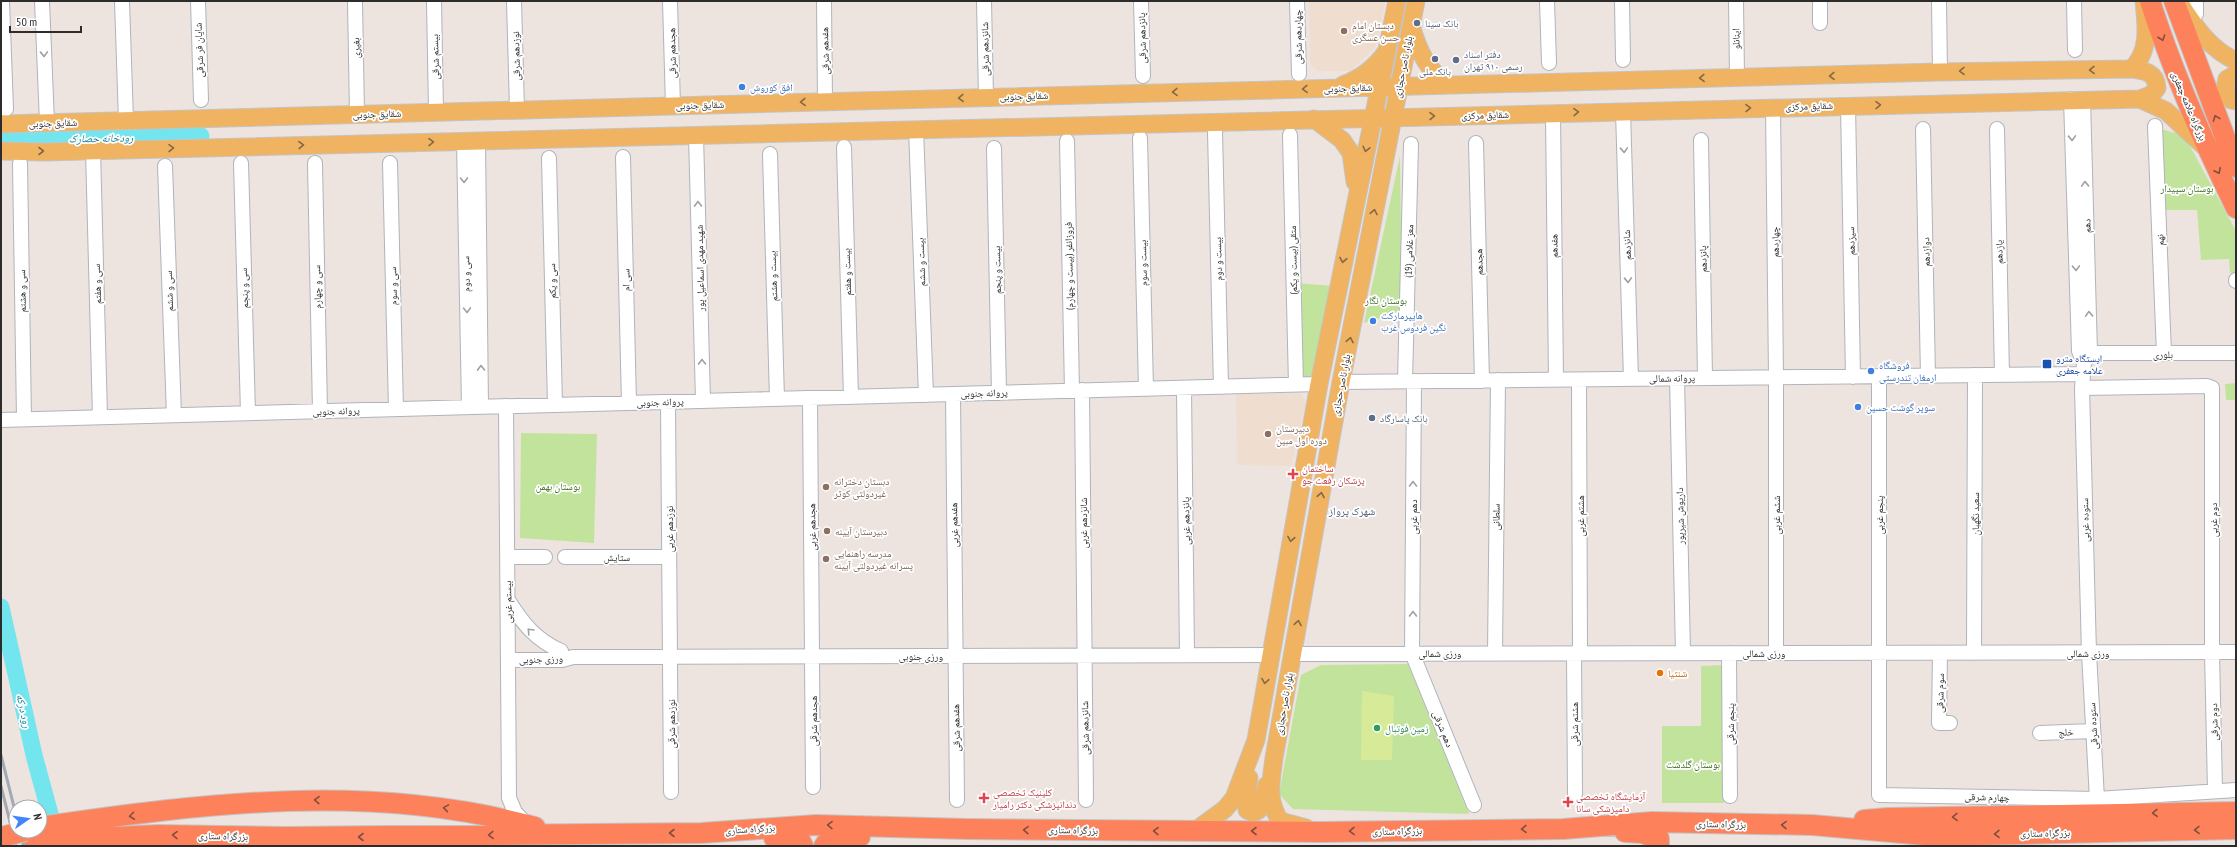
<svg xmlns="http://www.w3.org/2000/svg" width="2237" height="847" font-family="'PT Sans Narrow','Noto Naskh Arabic',sans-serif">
<rect width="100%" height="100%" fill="#ede4df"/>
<path fill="#efdecf" d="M1309,1H1386L1376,46L1351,71H1317L1310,64Z
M1300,393L1306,402L1291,466L1237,465L1236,394Z"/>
<path fill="#c2e39c" d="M2160,129L2184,135L2236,231V274L2230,273L2229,259L2201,260L2197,210H2166Z
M1400,156L1402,311L1364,323Z
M1296,283L1334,286L1319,378H1297Z
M2236,383V400H2226L2225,384Z
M521,433L597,434L594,543L520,538Z
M1408,664L1469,814L1293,809L1279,794L1301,675L1321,665Z
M1724,665V803H1662V726H1701V666Z"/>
<path fill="#d7ea98" d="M1362,691L1394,696L1392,760H1361Z"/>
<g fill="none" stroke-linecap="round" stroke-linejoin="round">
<path stroke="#73e5ee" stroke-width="17" d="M2,140L201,136
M1,607L34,755L50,814"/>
<g stroke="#afb4bc" stroke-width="16">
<path id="minor" d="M2,1L6,109
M42,1L47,123
M122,1L126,121
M198,1L201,100
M355,1L357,115
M434,1L436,112
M514,1L517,110
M670,1L673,106
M824,1L825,102
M984,1L986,97
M1141,1L1143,76
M1297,1L1299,74
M1547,1L1549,63
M1622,1L1623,60
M1736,1L1737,77
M1820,1V23
M1939,1L1940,72
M2074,1L2075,50
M2196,1V14
M2071,99L2079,351L2084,363
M2083,100L2090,353
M1848,105L1853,377
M1773,107L1776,377V653
M1623,111L1631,379
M1553,113L1556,380
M2155,126L2164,354
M916,129L926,395
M1923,129L1928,376
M1997,129L2002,375
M1215,131L1221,387
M696,135L703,401
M1290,135L1296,385
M1140,138L1146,389
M1701,140L1705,378
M464,141L469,407
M478,141L481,407
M1067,141L1072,391
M1476,143L1482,381
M844,147L851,397
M994,148L999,393
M93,150L100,417
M770,154L777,399
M623,157L629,403
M549,158L555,405
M20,163L24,419
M241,163L248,413
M315,163L320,411
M390,163L396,409
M165,166L174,415
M2236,280V281
M2090,353L2084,363L2082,388L2089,653L2097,799
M2090,353H2236
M1879,376V795L2097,799L2236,790
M1677,378L1683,653
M1579,380L1580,653
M1405,381L1411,144
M1414,381L1412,653L1474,805
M1341,382L2082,374
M1184,388L1187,655
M2082,388L2207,386L2212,388V652L2215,791
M1082,390L1086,800
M953,394L957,800
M810,398L813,787
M668,402L671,792
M506,406L509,798L515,812L526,824
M1,420L1319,384
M508,557H545
M565,557H669
M508,600C523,624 536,640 561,651
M1495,653L1498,380
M1574,653L1575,794
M1729,653L1730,796
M1940,653L1939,723H1950
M1974,653L1975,375
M1293,654L2236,652
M509,660H562L573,657L1269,655
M2040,733L2093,731"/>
</g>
<g stroke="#c4c4c4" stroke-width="19">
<path id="major" d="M2181,5C2195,27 2211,50 2236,61
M1411,26C1419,51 1427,71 1449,85
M2131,69C2151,52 2146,24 2144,1
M2236,74L2227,79C2224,88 2226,93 2231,100L2236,101
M1343,85C1362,78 1375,68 1386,52
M1314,119L1342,140L1351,153L1355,182
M1,124L1940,72L2131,69C2145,71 2156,72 2157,88L2151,95L2140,99
M1,151L44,152L2140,99L2166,111L2206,148
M1249,778L1246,799L1247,810L1253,813L1259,810L1267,785
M1306,828L1280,821C1266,798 1271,783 1274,758L1341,382L1416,1
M1195,831L1225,809L1234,798L1256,740L1319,384L1397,1"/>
</g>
<g stroke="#c4c4c4" stroke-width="22">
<path id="highway" d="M2150,1C2173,73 2203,141 2236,208
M2174,1L2236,167
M1864,820L1888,818L2236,812
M40,827C205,803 371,782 535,827
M1625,832L1642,833L1659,839V846
M774,838H796L800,840L803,846
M32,846L69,839L158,835L285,837L701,833L816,825L967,829L1321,832L1563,829L1652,822L1812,825L1936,836L2236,829
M824,846C829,835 849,837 860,837"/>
</g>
<use href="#minor" stroke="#fff" stroke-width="14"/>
<use href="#major" stroke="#f0b362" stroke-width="17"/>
<use href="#highway" stroke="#fd825b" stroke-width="20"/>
<path stroke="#a1a8b6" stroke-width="3" d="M1,755L16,815
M1,786L16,846
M20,831L24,846"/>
<g stroke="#c4c4c4" stroke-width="22" stroke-linecap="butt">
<path id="highway-bridge" d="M1,837L25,831"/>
</g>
<use href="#highway-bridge" stroke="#fd825b" stroke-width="20"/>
</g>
<defs><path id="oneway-chevron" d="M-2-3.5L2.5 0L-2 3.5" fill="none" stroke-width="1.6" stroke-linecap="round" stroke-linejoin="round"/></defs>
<g stroke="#804e3f">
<use href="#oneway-chevron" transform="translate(2162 38) rotate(71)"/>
<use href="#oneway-chevron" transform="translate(2216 118) rotate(-111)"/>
<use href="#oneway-chevron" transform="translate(2218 171) rotate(64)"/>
<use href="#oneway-chevron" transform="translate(317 800) rotate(-178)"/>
<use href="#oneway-chevron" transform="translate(446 808) rotate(-171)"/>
<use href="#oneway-chevron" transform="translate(2155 813) rotate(179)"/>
<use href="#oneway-chevron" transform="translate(132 816) rotate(173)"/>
<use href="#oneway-chevron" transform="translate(1955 817) rotate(179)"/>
<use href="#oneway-chevron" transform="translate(830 825) rotate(-179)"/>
<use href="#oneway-chevron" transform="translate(1784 825) rotate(-179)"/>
<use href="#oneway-chevron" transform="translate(1524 829) rotate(179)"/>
<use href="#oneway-chevron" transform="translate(1026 830) rotate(-179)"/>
<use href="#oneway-chevron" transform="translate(2197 830) rotate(179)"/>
<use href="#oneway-chevron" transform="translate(1156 831) rotate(-179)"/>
<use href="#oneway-chevron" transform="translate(1254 831) rotate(-180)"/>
<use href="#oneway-chevron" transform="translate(1352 831) rotate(179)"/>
<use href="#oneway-chevron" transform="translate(672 833) rotate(180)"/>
<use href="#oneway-chevron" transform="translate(1997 834) rotate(179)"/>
<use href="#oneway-chevron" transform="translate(175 835) rotate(-179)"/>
<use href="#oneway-chevron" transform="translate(491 835) rotate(178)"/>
<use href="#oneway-chevron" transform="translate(361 837) rotate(180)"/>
</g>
<g stroke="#a0a0a0">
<use href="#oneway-chevron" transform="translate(44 54) rotate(88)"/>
<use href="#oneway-chevron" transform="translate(2072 138) rotate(88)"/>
<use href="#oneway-chevron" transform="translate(1624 150) rotate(88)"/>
<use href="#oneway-chevron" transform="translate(464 180) rotate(89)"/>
<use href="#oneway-chevron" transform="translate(2085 184) rotate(-92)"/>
<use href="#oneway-chevron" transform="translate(698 204) rotate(-91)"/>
<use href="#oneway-chevron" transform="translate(2076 268) rotate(88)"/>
<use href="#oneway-chevron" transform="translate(1628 280) rotate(88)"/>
<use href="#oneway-chevron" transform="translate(467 310) rotate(89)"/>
<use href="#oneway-chevron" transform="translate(2089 314) rotate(-92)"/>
<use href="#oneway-chevron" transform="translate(702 362) rotate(-91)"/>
<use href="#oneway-chevron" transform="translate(481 368) rotate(-91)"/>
<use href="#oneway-chevron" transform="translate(1413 484) rotate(-90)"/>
<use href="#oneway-chevron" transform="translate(1413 614) rotate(-90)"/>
<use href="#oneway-chevron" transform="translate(530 631) rotate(-133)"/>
</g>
<g stroke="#846944">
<use href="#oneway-chevron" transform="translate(2092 70) rotate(179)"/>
<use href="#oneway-chevron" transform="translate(1962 71) rotate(179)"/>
<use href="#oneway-chevron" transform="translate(1832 76) rotate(178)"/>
<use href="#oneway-chevron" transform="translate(1702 78) rotate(178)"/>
<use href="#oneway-chevron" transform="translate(1305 89) rotate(178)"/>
<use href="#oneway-chevron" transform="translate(1175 92) rotate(178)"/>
<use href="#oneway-chevron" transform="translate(961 98) rotate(178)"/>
<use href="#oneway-chevron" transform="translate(803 102) rotate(178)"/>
<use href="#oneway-chevron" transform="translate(1878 105) rotate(-1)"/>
<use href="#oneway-chevron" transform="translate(1748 108) rotate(-1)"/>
<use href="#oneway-chevron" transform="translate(1576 112) rotate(-1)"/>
<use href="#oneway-chevron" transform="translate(1432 116) rotate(-1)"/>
<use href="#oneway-chevron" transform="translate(431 142) rotate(-1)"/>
<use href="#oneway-chevron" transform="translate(301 145) rotate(-2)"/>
<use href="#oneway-chevron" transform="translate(171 148) rotate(-1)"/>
<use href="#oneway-chevron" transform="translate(1366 149) rotate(103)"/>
<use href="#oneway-chevron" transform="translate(41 151)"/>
<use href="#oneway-chevron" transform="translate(1374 212) rotate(-79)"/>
<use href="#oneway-chevron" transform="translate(1343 260) rotate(101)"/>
<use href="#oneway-chevron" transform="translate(1350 340) rotate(-79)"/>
<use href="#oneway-chevron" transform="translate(1321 495) rotate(-80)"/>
<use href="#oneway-chevron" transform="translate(1291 539) rotate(100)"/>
<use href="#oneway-chevron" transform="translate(1298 623) rotate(-80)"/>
<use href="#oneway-chevron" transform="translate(1265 681) rotate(99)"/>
</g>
<g fill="#5c6f8a" stroke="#fff" stroke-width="1.5">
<circle cx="1417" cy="23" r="4"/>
<circle cx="1435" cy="59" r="4"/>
<circle cx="1456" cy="60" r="4"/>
<circle cx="1372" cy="418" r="4"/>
</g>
<g fill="#8d6e63" stroke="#fff" stroke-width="1.5">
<circle cx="1344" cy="31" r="4"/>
<circle cx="1268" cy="434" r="4"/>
<circle cx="826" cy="487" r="4"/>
<circle cx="827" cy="531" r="4"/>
<circle cx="826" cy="559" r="4"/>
</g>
<g fill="#3f7fe0" stroke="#fff" stroke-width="1.5">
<circle cx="742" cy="87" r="4"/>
<circle cx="1373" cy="321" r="4"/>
<circle cx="1871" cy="371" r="4"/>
<circle cx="1858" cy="407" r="4"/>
</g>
<rect fill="#1a4fb4" stroke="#fff" stroke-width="1.5" x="2042" y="359" width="10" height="10" rx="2"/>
<g fill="#e0444e" stroke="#fff" stroke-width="1.5">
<path d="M1291 468h4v4h4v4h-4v4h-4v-4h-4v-4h4z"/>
<path d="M982 792h4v4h4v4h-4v4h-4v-4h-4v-4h4z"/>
<path d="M1566 796h4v4h4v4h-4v4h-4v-4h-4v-4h4z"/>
</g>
<circle fill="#e8710a" stroke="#fff" stroke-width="1.5" cx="1660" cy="673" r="4"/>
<circle fill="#2e9e5b" stroke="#fff" stroke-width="1.5" cx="1377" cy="728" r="4"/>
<g text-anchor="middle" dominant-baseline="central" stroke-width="3.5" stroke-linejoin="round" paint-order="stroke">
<g font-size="10" fill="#4e5e75" stroke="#fff" text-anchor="start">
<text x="1425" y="23">بانک سینا</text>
<text x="1464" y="54">دفتر اسناد<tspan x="1464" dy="12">رسمی ۹۱۰ تهران</tspan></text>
<text x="1435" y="71" text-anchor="middle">بانک ملی</text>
<text x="1380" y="418">بانک پاسارگاد</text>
</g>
<g font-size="10" fill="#785e54" stroke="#fff" text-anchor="start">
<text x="1352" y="25">دبستان امام<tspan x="1352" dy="12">حسن عسگری</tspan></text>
<text x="1276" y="428">دبیرستان<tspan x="1276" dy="12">دوره اول مبین</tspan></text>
<text x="834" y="481">دبستان دخترانه<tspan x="834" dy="12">غیردولتی کوثر</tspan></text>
<text x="835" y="531">دبیرستان آیینه</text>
<text x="834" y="553">مدرسه راهنمایی<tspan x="834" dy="12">پسرانه غیردولتی آیینه</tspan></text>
</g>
<g font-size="10" fill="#2c2c2c" stroke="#fff">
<text transform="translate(1298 37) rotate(-91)">چهاردهم شرقی</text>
<text transform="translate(1142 38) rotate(-91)">پانزدهم شرقی</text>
<text transform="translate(1736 39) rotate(-91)">اینانلو</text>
<text transform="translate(356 48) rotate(-91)">بغیری</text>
<text transform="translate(985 49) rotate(-91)">شانزدهم شرقی</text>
<text transform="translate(199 50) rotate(-92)">شایان فر شرقی</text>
<text transform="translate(825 51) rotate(-91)">هفدهم شرقی</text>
<text transform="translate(672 53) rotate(-91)">هجدهم شرقی</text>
<text transform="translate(516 56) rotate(-91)">نوزدهم شرقی</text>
<text transform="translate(435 57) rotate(-91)">بیستم شرقی</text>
<text transform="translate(1403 67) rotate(-79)">بلوار ناصر حجازی</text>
<text transform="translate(1348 88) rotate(-2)">شقایق جنوبی</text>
<text transform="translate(1024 96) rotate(-2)">شقایق جنوبی</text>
<text transform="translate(700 105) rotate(-2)">شقایق جنوبی</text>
<text transform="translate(1809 106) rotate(-2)">شقایق مرکزی</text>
<text transform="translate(2189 106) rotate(67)">بزرگراه علامه جعفری</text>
<text transform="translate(377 114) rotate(-2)">شقایق جنوبی</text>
<text transform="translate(1485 115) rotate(-2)">شقایق مرکزی</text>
<text transform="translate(53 123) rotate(-2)">شقایق جنوبی</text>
<text transform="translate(2087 226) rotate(-92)">دهم</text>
<text transform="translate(2160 240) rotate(-92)">نهم</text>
<text transform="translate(1851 241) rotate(-91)">سیزدهم</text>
<text transform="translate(1775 242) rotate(-91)">چهاردهم</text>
<text transform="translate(1627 245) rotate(-92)">شانزدهم</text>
<text transform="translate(1554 246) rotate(-91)">هفدهم</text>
<text transform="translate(1409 251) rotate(-88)">معز غلامی (19)</text>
<text transform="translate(1926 252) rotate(-91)">دوازدهم</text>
<text transform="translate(1999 252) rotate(-91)">یازدهم</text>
<text transform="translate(1218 259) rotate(-91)">بیست و دوم</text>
<text transform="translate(1703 259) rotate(-91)">پانزدهم</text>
<text transform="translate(1293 260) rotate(-91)">متقی (بیست و یکم)</text>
<text transform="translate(921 262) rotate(-92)">بیست و ششم</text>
<text transform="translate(1479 262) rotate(-91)">هجدهم</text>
<text transform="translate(1143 263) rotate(-91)">بیست و سوم</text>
<text transform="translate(1069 266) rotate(-91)">فروزانفر (بیست و چهارم)</text>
<text transform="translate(700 268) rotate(-91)">شهید مهدی اسماعیل پور</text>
<text transform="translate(997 270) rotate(-91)">بیست و پنجم</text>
<text transform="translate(847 272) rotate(-92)">بیست و هفتم</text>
<text transform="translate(466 274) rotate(-91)">سی و دوم</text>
<text transform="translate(773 276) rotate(-92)">بیست و هشتم</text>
<text transform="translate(626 280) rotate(-91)">سی ام</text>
<text transform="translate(552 281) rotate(-91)">سی و یکم</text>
<text transform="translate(97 284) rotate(-92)">سی و هفتم</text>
<text transform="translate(393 286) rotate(-91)">سی و سوم</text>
<text transform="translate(317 287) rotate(-91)">سی و چهارم</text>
<text transform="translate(244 288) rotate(-92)">سی و پنجم</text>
<text transform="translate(22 291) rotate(-91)">سی و هشتم</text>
<text transform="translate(169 291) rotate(-92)">سی و ششم</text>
<text x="2163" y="354">بلوری</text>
<text transform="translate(1672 378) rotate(-1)">پروانه شمالی</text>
<text transform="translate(1341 385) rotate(-79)">بلوار ناصر حجازی</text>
<text transform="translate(984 393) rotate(-2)">پروانه جنوبی</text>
<text transform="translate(660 402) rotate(-2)">پروانه جنوبی</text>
<text transform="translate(336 411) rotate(-2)">پروانه جنوبی</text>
<text transform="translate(1975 514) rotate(-90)">سعید نگهبان</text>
<text transform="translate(1776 515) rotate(-90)">ششم غربی</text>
<text transform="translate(1879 515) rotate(-90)">پنجم غربی</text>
<text transform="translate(1580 516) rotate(-90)">هشتم غربی</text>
<text transform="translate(1680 516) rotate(-91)">داریوش شیرپور</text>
<text transform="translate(1413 517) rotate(-90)">دهم غربی</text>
<text transform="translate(1496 517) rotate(-89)">سلطانی</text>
<text transform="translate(2085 520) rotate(-91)">ستوده غربی</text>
<text transform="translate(2213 520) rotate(-90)">دوم غربی</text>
<text transform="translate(1186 521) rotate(-91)">پانزدهم غربی</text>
<text transform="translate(1083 523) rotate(-90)">شانزدهم غربی</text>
<text transform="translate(954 525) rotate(-91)">هفدهم غربی</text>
<text transform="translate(812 527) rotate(-91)">هجدهم غربی</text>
<text transform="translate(669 529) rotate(-90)">نوزدهم غربی</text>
<text x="617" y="557">ستایش</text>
<text transform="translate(508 602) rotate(-91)">بیستم غربی</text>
<text x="1440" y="653">ورزی شمالی</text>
<text x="1764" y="653">ورزی شمالی</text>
<text x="2088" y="653">ورزی شمالی</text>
<text x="921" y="656">ورزی جنوبی</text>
<text transform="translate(541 659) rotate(-2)">ورزی جنوبی</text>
<text transform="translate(1940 693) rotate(-89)">سوم شرقی</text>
<text transform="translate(1284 704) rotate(-80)">بلوار ناصر حجازی</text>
<text transform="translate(813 721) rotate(-90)">هجدهم شرقی</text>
<text transform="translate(2214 722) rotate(-91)">دوم شرقی</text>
<text transform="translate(671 724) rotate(-90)">نوزدهم شرقی</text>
<text transform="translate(1574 724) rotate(-90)">هشتم شرقی</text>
<text transform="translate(1730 724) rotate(-90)">پنجم شرقی</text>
<text transform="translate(2093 726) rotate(-93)">ستوده شرقی</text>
<text transform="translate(956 728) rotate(-91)">هفدهم شرقی</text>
<text transform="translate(1085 728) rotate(-91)">شانزدهم شرقی</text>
<text transform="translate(1443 729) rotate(68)">دهم شرقی</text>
<text transform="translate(2066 732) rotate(-2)">خلج</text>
<text transform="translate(1987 797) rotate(1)">چهارم شرقی</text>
<text transform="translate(1721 824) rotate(1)">بزرگراه ستاری</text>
<text transform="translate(750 829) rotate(-4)">بزرگراه ستاری</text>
<text transform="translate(1073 830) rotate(1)">بزرگراه ستاری</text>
<text transform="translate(1397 831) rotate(-1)">بزرگراه ستاری</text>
<text transform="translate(2045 833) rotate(-1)">بزرگراه ستاری</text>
<text transform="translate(223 836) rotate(1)">بزرگراه ستاری</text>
</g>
<g font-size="10" fill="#366cbe" stroke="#fff" text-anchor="start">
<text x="750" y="87">افق کوروش</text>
<text x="1381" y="315">هایپرمارکت<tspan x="1381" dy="12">نگین فردوس غرب</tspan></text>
<text x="1879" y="365">فروشگاه<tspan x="1879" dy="12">ارمغان تندرستی</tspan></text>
<text x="1866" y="407">سوپر گوشت حسین</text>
</g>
<g font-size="10" fill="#3b6a1b" stroke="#fff">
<text x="2187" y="188">بوستان سپیدار</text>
<text x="1386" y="300">بوستان نگار</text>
<text x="558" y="486">بوستان بهمن</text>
<text x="1693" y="764">بوستان گلدشت</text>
</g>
<g font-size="10" fill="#164399" stroke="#fff" text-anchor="start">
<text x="2056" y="358">ایستگاه مترو<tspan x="2056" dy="12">علامه جعفری</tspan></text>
</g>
<g font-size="10" fill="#be3a42" stroke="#fff" text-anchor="start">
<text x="1302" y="468">ساختمان<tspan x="1302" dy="12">پزشكان رفعت جو</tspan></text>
<text x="993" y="792">کلینیک تخصصی<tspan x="993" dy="12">دندانپزشکی دکتر رامیار</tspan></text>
<text x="1576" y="796">آزمایشگاه تخصصی<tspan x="1576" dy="12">دامپزشکی سانا</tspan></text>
</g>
<g font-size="10" fill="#c56008" stroke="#fff" text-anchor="start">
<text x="1668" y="673">شنتیا</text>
</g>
<g font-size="10" fill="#27864d" stroke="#fff" text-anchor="start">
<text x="1385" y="728">زمین فوتبال</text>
</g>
<g font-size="11" font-style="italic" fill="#0f8296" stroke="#fff">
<text transform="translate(101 138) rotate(-1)">رودخانه حصارک</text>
<text transform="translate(24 711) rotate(78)">رود درکه</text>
</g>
<g font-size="11" fill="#4c5e7d" stroke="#fff">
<text x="1352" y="511">شهرک پرواز</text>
</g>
</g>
<rect width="2237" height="847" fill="none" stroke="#2c2c2c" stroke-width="4"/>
<g transform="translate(28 819) rotate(77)"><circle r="19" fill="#ffffff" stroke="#ababab"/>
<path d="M0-3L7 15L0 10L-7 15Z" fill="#4186f8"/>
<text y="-6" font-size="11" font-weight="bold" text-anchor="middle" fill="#2c2c2c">N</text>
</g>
<path d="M10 26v6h71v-6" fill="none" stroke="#2c2c2c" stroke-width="2"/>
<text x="16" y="26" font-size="12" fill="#2c2c2c" stroke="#ffffff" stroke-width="3" paint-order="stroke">50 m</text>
</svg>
